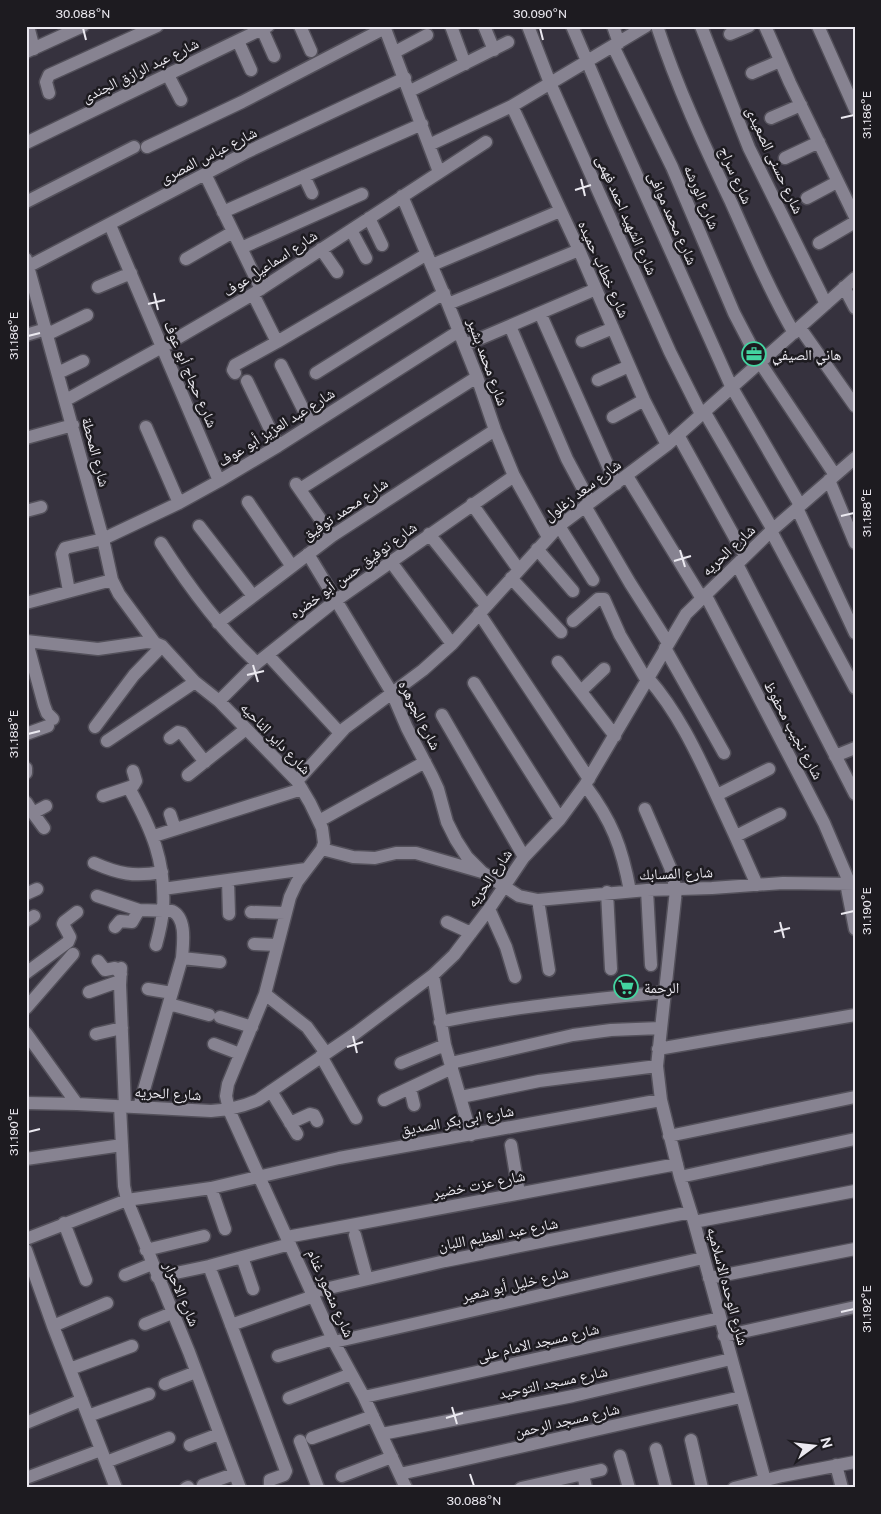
<svg xmlns="http://www.w3.org/2000/svg" width="881" height="1514" font-family="'Public Sans','Noto Naskh Arabic',sans-serif">
<rect width="100%" height="100%" fill="#36323e"/>
<g fill="none" stroke-linecap="round" stroke-linejoin="round">
<g stroke="#53505a" stroke-width="15">
<path id="minor" d="M28,26L34,49
M300,26L311,51
M384,26L439,172
M451,26L465,64
M484,26L494,50
M528,26L550,83L670,352L701,414
M572,26L613,122L731,386L800,505
M613,26L619,43
M657,26C677,87 704,145 731,202C751,247 770,291 794,333
M701,26L749,148L826,304
M765,26L790,83L855,217
M818,26L855,109
M262,29L274,56
M730,34L749,26
M238,41L251,70
M613,46L672,167L734,313L759,361L835,475
M26,52L83,26
M395,52L427,35
M752,73L780,61
M168,75L181,100
M410,91L508,42
M49,93L46,82L49,75L157,26
M512,106L579,250L644,400L667,445
M771,118L801,105
M26,143L268,26
M429,145L512,106L646,26
M147,147L242,102L385,28
M785,158L819,142
M205,174L261,289
M304,176L312,193
M402,196L448,304L477,377L495,430L514,476L548,537
M807,198L837,182
M26,202L134,147
M223,212L422,124
M369,218L382,245
M110,225L219,481
M351,230L366,258
M819,243L855,222
M241,248L362,194
M321,249L337,272
M26,259L103,539L112,580L119,594L155,643
M186,259L233,232
M432,265L560,211
M29,266L247,152L405,78
M98,287L131,273
M844,287L855,308
M253,294L277,342
M448,304L579,250
M540,313L616,484
M510,326L567,459L590,502
M800,328L855,406
M48,334L87,315
M26,335L46,329
M582,341L613,328
M465,345L596,289
M281,365L311,425
M58,373L83,361
M235,373L233,370L235,365L277,342L427,254
M316,373L444,293
M598,380L629,366
M247,381L278,446
M66,400L162,347L253,294L486,142
M704,411L773,530
M613,417L644,400
M146,427L179,503
M678,435L745,556
M26,438L73,425
M627,476L701,597
M829,480L855,543
M296,484L332,536
M300,489L477,377
M248,502L291,565
M472,504L519,570
M585,506L630,583L668,643
M797,508L855,633
M26,511L41,507
M199,526L253,596
M559,526L593,580
M771,531L855,688
M429,534L486,605
M161,543C189,587 219,628 257,663
M537,549L573,591
M308,554L392,693L407,728L432,776L438,789L447,822L456,840L467,857L482,872L519,896L538,900L647,890L712,888L783,883L855,884
M391,562L452,644
M737,564L855,794
M511,578L561,632
M69,591L62,554L65,548L103,539L179,503L219,481L278,446L459,331
M705,594L824,823L850,884
M26,603L112,580
M479,613L589,779
M573,621L598,599H604L620,635L647,681
M218,623L332,536L495,430
M26,641L98,649L147,642L155,643L162,646L195,682L219,701L297,781L310,803L322,828L324,843L322,849L297,882L290,897L265,994L228,1084L226,1096L229,1110L334,1342L364,1397L406,1488
M27,642L44,705L47,713L53,719
M665,648L724,753
M268,655L340,733
M558,662L615,736
M648,678C677,711 696,751 714,790C729,822 743,853 757,885
M474,683L560,819
M581,691L604,669
M219,701L257,663L335,601L514,476
M442,715L524,857
M95,727L134,675L162,646
M26,734L48,726
M170,738L178,732L182,733L205,762
M107,741L195,682
M835,756L855,748
M26,768V773
M188,775L246,729
M297,781L345,728L423,670L452,644L559,526L667,445L855,278
M585,785C612,821 622,847 630,891
M129,788C152,830 166,862 163,910C162,922 159,934 156,945
M717,795L769,769
M103,796L133,786L136,781L133,771
M26,802L33,813L46,806
M645,809L670,867L676,890L657,1066L661,1100L680,1177L694,1222L765,1480
M33,813L44,828
M170,814L175,829
M319,821L425,762
M154,836L302,789
M736,836L780,814
M322,849L353,857L375,858L396,853H416L482,872
M94,863C119,874 134,877 162,872
M228,880L229,914
M846,883L855,929
M163,889L306,869
M647,890L651,965
M607,892L611,969
M26,894L37,889
M97,896L139,910L172,911C187,918 183,944 182,958L139,1107
M538,900L549,970
M489,909L506,947L515,977
M251,912L285,913
M26,921L34,916
M447,922L471,933
M115,927L120,921L132,922L139,910
M254,944L277,945
M182,958L220,962
M98,961L105,970L115,968L121,974
M121,968L120,985L125,1107
M26,973L68,942L70,937L63,924L64,922L77,912
M433,975L445,1045L471,1135
M148,989L172,993
M89,992L120,981
M265,994L307,1027L326,1053
M169,1004L209,1015
M26,1008L73,954
M220,1017L252,1027
M440,1022C515,1006 590,1000 665,992
M26,1033L77,1104
M96,1034L122,1028
M214,1044L240,1054
M658,1049L855,1015
M321,1056L356,1118
M401,1063L445,1045
M451,1063L573,1035L611,1030L661,1028
M410,1088L414,1105
M271,1091L297,1134
M461,1097L539,1081L657,1066
M384,1100L452,1068
M26,1103L77,1104L211,1111C228,1110 242,1107 258,1100L356,1033L433,975L454,955L489,909L524,857L560,819L585,785L686,614L771,531L855,458
M120,1106L124,1186L127,1200L189,1352L240,1488
M290,1123L310,1114L314,1115L317,1121
M669,1136L855,1097
M511,1145L519,1193
M26,1159L122,1145
M680,1177L855,1139
M211,1188L225,1229
M694,1222L855,1191
M64,1223L86,1280
M355,1235L367,1279
M287,1237L677,1164
M26,1239L127,1200L211,1188L339,1158L661,1100
M26,1250L53,1326L116,1488
M146,1250L204,1236
M242,1257L253,1289
M209,1266L286,1471L284,1475L270,1480V1484L272,1488
M125,1275L152,1264
M157,1277L209,1266L290,1244
M709,1278L855,1249
M312,1292L445,1261L691,1212
M145,1324L172,1313
M231,1325L314,1296
M53,1326L107,1303
M724,1336L855,1307
M334,1342L703,1258
M278,1356L333,1339
M70,1369L132,1346
M165,1384L196,1372
M364,1397L720,1318
M289,1398L351,1374
M88,1416L149,1394
M26,1423L82,1400
M382,1434L573,1396L731,1359
M312,1438L373,1416
M691,1440L702,1488
M300,1441L318,1488
M190,1445L219,1434
M656,1449L666,1488
M620,1456L629,1488
M106,1462L169,1438
M836,1465L842,1488
M400,1474L741,1397
M583,1474L586,1488
M342,1476L392,1457
M26,1478L101,1450
M203,1485L234,1474
M186,1488L188,1487
M521,1488L601,1470
M734,1488L782,1476L855,1462"/>
</g>
<use href="#minor" stroke="#878391" stroke-width="12"/>
</g>
<path fill="none" stroke="#ebe9f0" stroke-width="2" d="M83,28L86,40M540,28L543,40M841,118L854,115M581,179L585,196M575,190L591,185M154,293L158,310M148,304L165,300M28,336L40,333M841,516L854,513M680,550L685,567M674,561L691,556M253,665L258,682M247,675L264,671M28,734L40,731M841,914L854,911M780,922L784,938M774,932L790,928M353,1036L357,1053M347,1047L363,1042M28,1132L40,1129M841,1312L854,1309M452,1407L457,1424M446,1418L463,1413M470,1474L474,1486"/>
<defs>
<g id="office-ring" transform="scale(1.25)"><circle r="9.5" fill="#1d1b20" stroke="#43d4a0" stroke-width="1.5"/><path d="M-6-3h4V-5.5h4V-3h4V5H-6ZM-1-4.5V-3h2v-1.5ZM-6 0V1H6V0Z" fill="#43d4a0"/></g>
<g id="supermarket-ring" transform="scale(1.25)"><circle r="9.5" fill="#1d1b20" stroke="#43d4a0" stroke-width="1.5"/><path d="M-6-5.5h2.5l.6 2H6L4.5 2H-2.5L-4.4-4H-6ZM-1.5 3.2a1.3 1.3 0 1 0 .1 0ZM3 3.2a1.3 1.3 0 1 0 .1 0Z" fill="#43d4a0"/></g>
</defs>
<g fill-rule="evenodd">
<use href="#office-ring" x="754" y="354"/>
<use href="#supermarket-ring" x="626" y="987"/>
</g>
<g text-anchor="middle" dominant-baseline="central" stroke-width="5" stroke-linejoin="round" paint-order="stroke">
<g font-size="15" fill="#ebe9f0" stroke="#1d1b20">
<text transform="translate(140 70) rotate(-26)">شارع عبد الرازق الجندى</text>
<text transform="translate(208 155) rotate(-27)">شارع عباس المصرى</text>
<text transform="translate(775 160) rotate(65)">شارع حسنى الصعيدى</text>
<text transform="translate(736 175) rotate(66)">شارع سراج</text>
<text transform="translate(702 197) rotate(67)">شارع الورشه</text>
<text transform="translate(627 215) rotate(66)">شارع الشهيد احمد فهمى</text>
<text transform="translate(673 218) rotate(66)">شارع محمد موافى</text>
<text transform="translate(270 263) rotate(-33)">شارع اسماعيل عوف</text>
<text transform="translate(604 269) rotate(66)">شارع خطاب حميده</text>
<text transform="translate(488 362) rotate(70)">شارع محمد بشير</text>
<text transform="translate(191 374) rotate(67)">شارع حجاج أبو عوف</text>
<text transform="translate(276 427) rotate(-32)">شارع عبد العزيز أبو عوف</text>
<text transform="translate(96 452) rotate(75)">شارع المحطة</text>
<text transform="translate(582 490) rotate(-37)">شارع سعد زغلول</text>
<text transform="translate(345 509) rotate(-34)">شارع محمد توفيق</text>
<text transform="translate(728 550) rotate(-43)">شارع الحريه</text>
<text transform="translate(353 570) rotate(-36)">شارع توفيق حسن أبو خضره</text>
<text transform="translate(420 715) rotate(63)">شارع الجوهره</text>
<text transform="translate(794 730) rotate(62)">شارع نجيب محفوظ</text>
<text transform="translate(276 738) rotate(46)">شارع داير الناحيه</text>
<text transform="translate(676 873) rotate(-2)">شارع المسابك</text>
<text transform="translate(489 878) rotate(-55)">شارع الحريه</text>
<text transform="translate(168 1093) rotate(3)">شارع الحريه</text>
<text transform="translate(457 1120) rotate(-10)">شارع ابى بكر الصديق</text>
<text transform="translate(479 1184) rotate(-11)">شارع عزت خضير</text>
<text transform="translate(498 1234) rotate(-11)">شارع عبد العظيم اللبان</text>
<text transform="translate(515 1284) rotate(-13)">شارع خليل أبو شعير</text>
<text transform="translate(728 1286) rotate(75)">شارع الوحده الاسلاميه</text>
<text transform="translate(331 1293) rotate(66)">شارع منصور غنام</text>
<text transform="translate(182 1294) rotate(67)">شارع الاحرار</text>
<text transform="translate(538 1342) rotate(-13)">شارع مسجد الامام على</text>
<text transform="translate(553 1382) rotate(-12)">شارع مسجد التوحيد</text>
<text transform="translate(567 1420) rotate(-13)">شارع مسجد الرحمن</text>
</g>
<g font-size="15" fill="#ebe9f0" stroke="#1d1b20" text-anchor="start">
<text x="772" y="354">هاني الصيفي</text>
<text x="644" y="987">الرحمة</text>
</g>
</g>
<rect width="881" height="1514" fill="none" stroke="#1d1b20" stroke-width="55"/>
<g transform="translate(814 1446) rotate(75)" stroke="#1d1b20" stroke-width="4" paint-order="stroke">
<path d="M0-4L9 19L0 12L-9 19Z" fill="#ebe9f0"/>
<text y="-8" font-size="14" font-weight="bold" text-anchor="middle" fill="#ebe9f0">N</text>
</g>
<rect x="28" y="28" width="826" height="1458" fill="none" stroke="#ebe9f0" stroke-width="2"/>
<g font-size="12" text-anchor="middle" fill="#ebe9f0">
<text x="83" y="18">30.088°N</text>
<text x="540" y="18">30.090°N</text>
<text transform="translate(867 115) rotate(-90)" y="4">31.186°E</text>
<text transform="translate(14 336) rotate(-90)" y="4">31.186°E</text>
<text transform="translate(867 513) rotate(-90)" y="4">31.188°E</text>
<text transform="translate(14 734) rotate(-90)" y="4">31.188°E</text>
<text transform="translate(867 911) rotate(-90)" y="4">31.190°E</text>
<text transform="translate(14 1132) rotate(-90)" y="4">31.190°E</text>
<text transform="translate(867 1309) rotate(-90)" y="4">31.192°E</text>
<text x="474" y="1505">30.088°N</text>
</g>
</svg>
